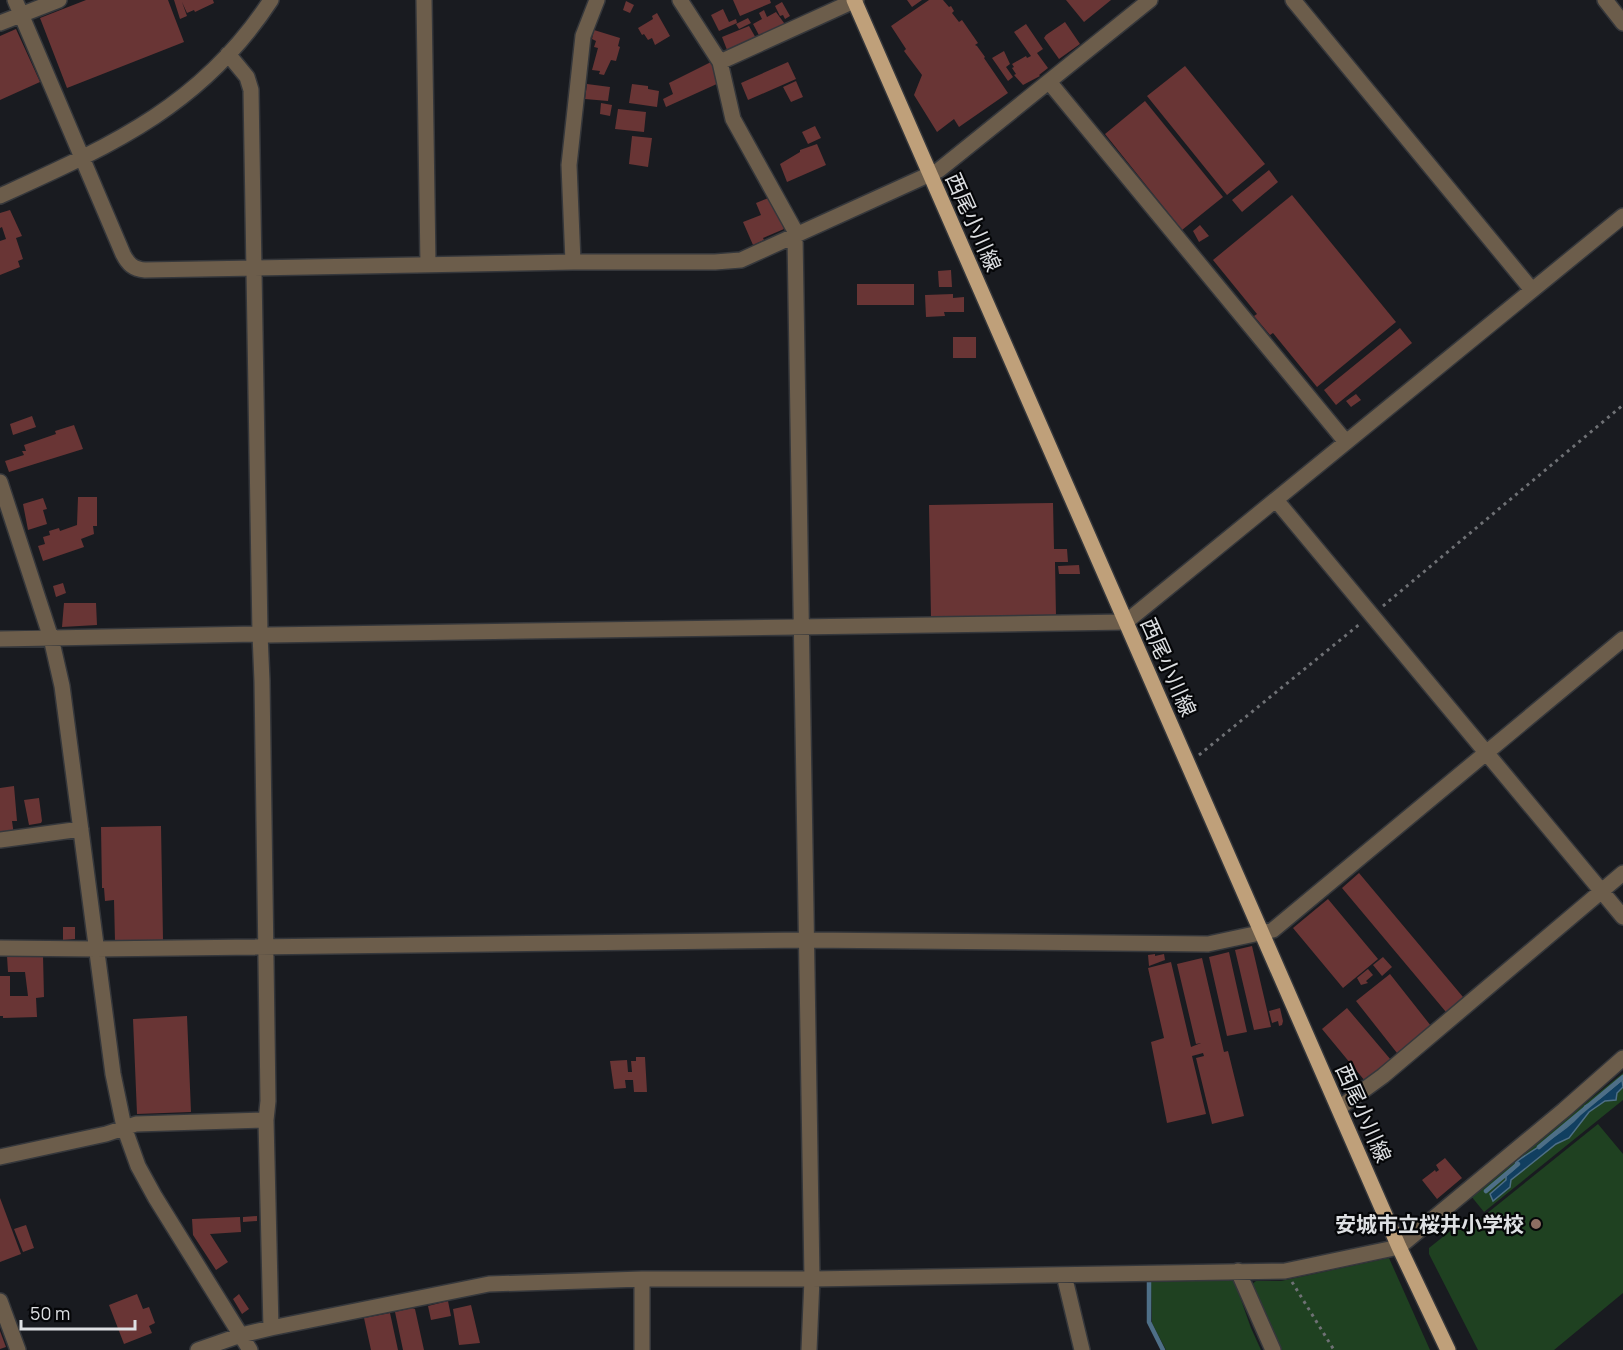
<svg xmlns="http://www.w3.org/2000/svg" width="1623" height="1350" font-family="Manrope,'Noto Sans JP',sans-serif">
<rect width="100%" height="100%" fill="#191b20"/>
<path fill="#1f4121" d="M1623,1073V1100L1484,1212L1471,1196Z
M1598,1124L1623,1154V1293L1554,1350H1478L1429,1254V1248L1469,1216L1475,1223Z
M1389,1258L1430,1350H1282L1251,1285L1256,1281H1281Z
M1234,1280L1251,1328L1261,1350H1166L1152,1323L1151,1282Z"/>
<path fill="#113f60" stroke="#4e6f87" stroke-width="1.5" d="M1622,1080L1623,1087L1617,1093L1616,1100L1605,1101L1589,1112L1569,1138L1556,1144L1511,1180L1510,1187L1493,1201L1490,1194L1506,1180V1176L1514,1169L1516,1162C1534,1148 1578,1126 1585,1106L1600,1098Z"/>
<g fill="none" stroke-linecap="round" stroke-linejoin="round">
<path stroke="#4e6f87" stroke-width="4.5" d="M1539,1147L1623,1077
M1486,1191L1518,1164
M1149,1280V1322L1163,1350"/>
</g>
<path fill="#693535" d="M86,0H168L184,42L67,88L40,18Z
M174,0H213L214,3L195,12L194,10L187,13L182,2L187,16L180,19Z
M733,0H770L771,3L740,16Z
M907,0H922L912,7Z
M929,0H943L949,7L951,6L954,11L952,13L959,22L962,20L978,43L975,45L977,46L985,57L984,58L1008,93L959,127L954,119L937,132L914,95L922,75L904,51L906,49L891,26Z
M1066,0H1111L1084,22Z
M626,1L634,5L630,13L623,10Z
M782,2L790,16L785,19L783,15L780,16L775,6Z
M723,9L729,22L736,19L737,23L719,31L711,15Z
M764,10L767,17L776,12L787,27L761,39L753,24L762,19L759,13Z
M657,13L670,36L655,45L652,38L648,40L644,34L642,35L638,28L653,19L652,16Z
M748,18L751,23L739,29L736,24Z
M1065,22L1080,44L1059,59L1044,38L1046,35Z
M1026,24L1043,49L1037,53L1048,68L1039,75L1040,76L1023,85L1014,75L1016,74L1012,68L1014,67L1012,64L1026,56L1027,58L1031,56L1014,32Z
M749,26L757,40L729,55L722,37Z
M16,29L40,82L0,100V36Z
M594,30L620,38L618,46L620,47L616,61L611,60L604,75L599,74L600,71L592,70L598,48L594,47L596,41L592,39Z
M1004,51L1010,64L1006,67L1013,77L1008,81L992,58Z
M713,61L719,83L666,107L663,99L673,94L669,83Z
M788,62L796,79L748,100L741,83Z
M1185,66L1265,164L1227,195L1147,96Z
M796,81L803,97L791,102L783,87Z
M587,84L610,87L608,101L585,99Z
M632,84L648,86V89L659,91L657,107L629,103Z
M1145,101L1223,197L1182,230L1105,134Z
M601,103L612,105L610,116L600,114Z
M618,109L646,112L644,132L615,129Z
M815,126L821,138L808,144L802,132Z
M632,136L652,138L648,167L629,164Z
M817,144L826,165L787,182L780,164L800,152V150Z
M1269,170L1278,182L1242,212L1232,200Z
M1292,195L1396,322L1317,387L1273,333L1270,335L1254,316L1257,314L1213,260Z
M771,197L784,229L763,238L764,240L753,245L743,222L761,215L756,203Z
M10,210L22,236L16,238L23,259L18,261L20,267L0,275V241L6,239L2,227L0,228V213Z
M1200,225L1209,236L1199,242L1193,231Z
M951,270L952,287H939L938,271Z
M857,284H914V305H857Z
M953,294V298L964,297V312H944L945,316L926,317L925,295Z
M1400,328L1412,343L1336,405L1324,390Z
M953,337H976V358H953Z
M1356,394L1361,400L1351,407L1346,401Z
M32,416L36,427L13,435L10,424Z
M74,425L83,449L9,472L5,461L24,455L22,451H26L24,445L56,434L55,431Z
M78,497H97V526H93L94,534L81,539L84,547L43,561L38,546L45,544L43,537L50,535L49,531L59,528L60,531L77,525Z
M43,498L47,509L43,510L47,524L28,530L23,504Z
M1053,503L1054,549H1067L1068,562H1055L1056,616L931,618L929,505Z
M1079,565L1080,574H1059L1058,566Z
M63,583L66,593L56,597L53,586Z
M64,603H96L97,625L62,627Z
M14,786L17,821H12L14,835L0,836V788Z
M39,798L42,821L41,823L29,825L24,800Z
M161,826L163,940L115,941L114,900L105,901L104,888H102L101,827Z
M1359,873L1463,997L1446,1012L1342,888Z
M1328,899L1378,959L1343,988L1293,928Z
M63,927H75V939L63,940Z
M1252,946L1271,1027L1254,1030L1235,950Z
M1229,952L1247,1032L1227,1036L1209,957Z
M1155,954V956L1164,954L1165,960L1149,966L1148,955Z
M7,956H43L44,997L36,998L37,1017L3,1018V1016H0V976H10V996H28L25,972H8Z
M1383,957L1392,967L1382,976L1373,965Z
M1202,958L1224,1052L1228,1051L1244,1116L1212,1124L1196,1058L1204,1056L1203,1053L1192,1056L1206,1114L1167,1123L1151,1042L1164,1038L1148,968L1171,962L1191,1047L1201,1043L1196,1044L1177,964Z
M1368,969L1373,975L1366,981L1368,983L1361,985L1357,978Z
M1390,974L1431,1026L1397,1053L1356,1001Z
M1280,1008L1283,1021L1282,1025L1279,1026L1278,1021L1272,1023L1269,1011Z
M1347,1008L1391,1060L1365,1081L1322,1029Z
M187,1016L191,1112L137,1114L133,1019Z
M636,1057H645L647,1092H634L633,1080H625L626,1088L614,1089L610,1061L627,1060L628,1072H632L631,1061H636Z
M1445,1158L1462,1178L1437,1199L1422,1180L1435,1170L1436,1172L1439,1170L1436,1165Z
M0,1198L21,1254L0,1262Z
M257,1216V1221L243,1222V1217Z
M240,1217L241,1232L210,1234L228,1262L216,1270L193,1235L192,1219Z
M26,1225L34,1248L23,1252L14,1229Z
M137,1294L143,1309L149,1307L155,1323L149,1326L152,1333L124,1344L109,1305Z
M239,1294L249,1309L242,1314L233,1299Z
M448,1301L451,1316L431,1320L428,1306Z
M471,1305L480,1343L459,1345L453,1309Z
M412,1308L415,1309L424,1350H403L395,1312Z
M390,1313L398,1350H371L364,1318Z
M0,1331L6,1347L0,1349Z"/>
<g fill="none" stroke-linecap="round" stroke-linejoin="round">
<g stroke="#35373b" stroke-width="18">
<path id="minor" d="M15,0L123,254C128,264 133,269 145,270L573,262H715L741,260L939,170L1150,0
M424,0L428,265
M680,0L720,62L733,119L794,229L795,236L812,1279L809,1350
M1293,0L1532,290
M1605,0L1623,23
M0,23L59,0
M228,54L247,77L251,90L260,634L262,681L268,1101L266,1120L271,1328
M720,62L856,0
M1050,83L1346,442
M0,196C110,146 202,106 271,0
M573,262L569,165L583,36L597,0
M0,482L51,638L62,686L113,1074L124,1127L138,1166L155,1197L250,1350
M1276,500L1623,917
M0,639L260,634L268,635L1126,622L1623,216
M0,840L81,829
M0,948L96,949L807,940L1208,944L1273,930L1623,639
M1339,1108L1383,1076L1623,873
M0,1157L106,1134L136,1124L266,1120
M1238,1271L1273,1350
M1064,1275L1082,1350
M642,1279V1350
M0,1301L18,1350
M198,1350L241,1335L271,1328L489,1284L642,1279H812L1285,1271L1399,1247L1564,1110L1623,1058"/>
</g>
<g stroke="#35373b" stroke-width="18">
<path id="major" d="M854,0L1399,1247L1448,1350"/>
</g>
<path stroke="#6f7175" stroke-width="3" stroke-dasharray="3 4.5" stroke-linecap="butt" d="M1383,606L1623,405
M1199,755L1361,623
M1292,1282L1334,1350"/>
<use href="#minor" stroke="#6c5d4b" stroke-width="15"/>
<use href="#major" stroke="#bfa07a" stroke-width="15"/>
</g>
<circle fill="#8d6e63" stroke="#050608" stroke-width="2" cx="1536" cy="1224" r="6"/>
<g text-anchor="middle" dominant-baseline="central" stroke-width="4.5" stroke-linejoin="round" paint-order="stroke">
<g font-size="21" fill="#dee0e3" stroke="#050608">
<text transform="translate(974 222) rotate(66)">西尾小川線</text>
<text transform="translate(1169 667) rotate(66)">西尾小川線</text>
<text transform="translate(1364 1113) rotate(66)">西尾小川線</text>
</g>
<g font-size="21" font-weight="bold" fill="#dee0e3" stroke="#050608" text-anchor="end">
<text x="1524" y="1224">安城市立桜井小学校</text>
</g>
</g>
<path d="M21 1320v9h114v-9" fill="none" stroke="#dee0e3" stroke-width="3"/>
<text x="30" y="1320" font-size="18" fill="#dee0e3" stroke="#050608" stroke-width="4.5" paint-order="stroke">50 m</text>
</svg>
